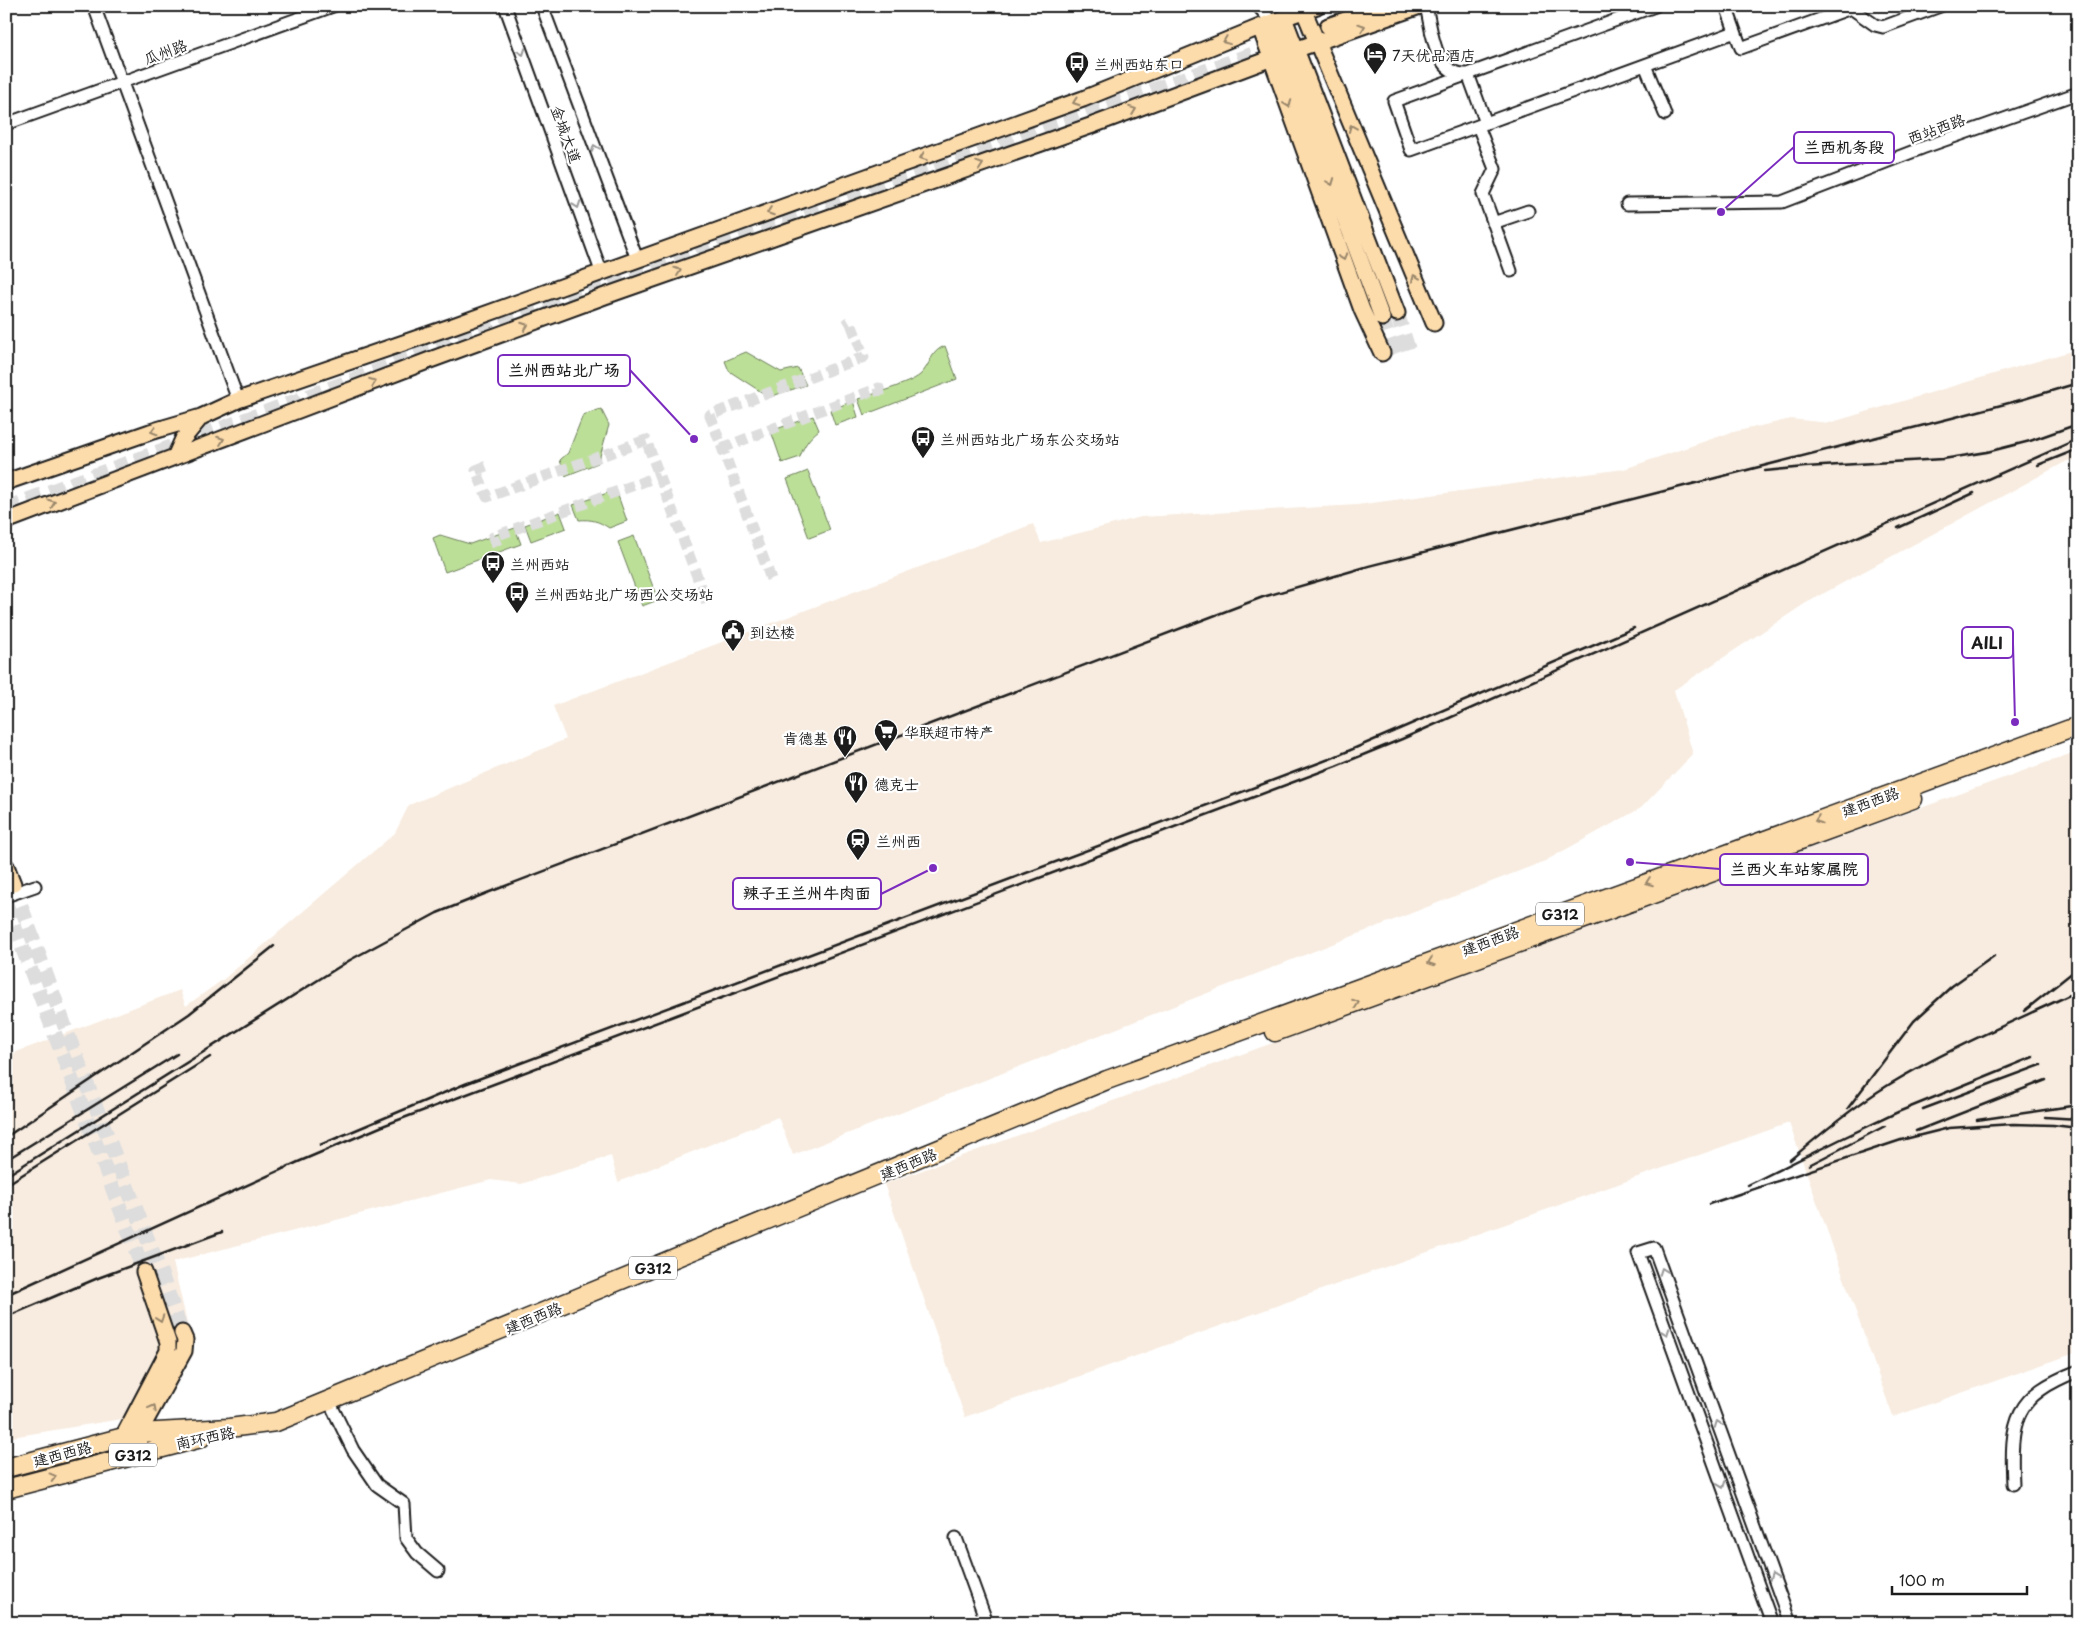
<svg xmlns="http://www.w3.org/2000/svg" width="2084" height="1629" font-family="'Playpen Sans','LXGW WenKai TC',sans-serif">
<rect width="100%" height="100%" fill="#fff"/>
<filter id="ink" filterUnits="userSpaceOnUse"><feTurbulence type="fractalNoise" baseFrequency=".02" numOctaves="2"/><feDisplacementMap in="SourceGraphic" scale="10" xChannelSelector="R" yChannelSelector="G"/><feConvolveMatrix kernelMatrix="1 2 1 2 8 2 1 2 1" color-interpolation-filters="sRGB"/></filter>
<g filter="url(#ink)">
<path fill="#f8ece0" d="M2078,349V460L2067,461L1806,603L1674,690L1693,754L1641,808L1545,861L793,1155L778,1117L618,1182L611,1156L521,1184L491,1180L173,1262L194,1353L158,1413L6,1438V1056L180,990L186,1006L225,978L395,833L409,805L566,739L553,706L1033,524L1041,543L1141,517L1357,505L1624,469L1729,433L1791,419L1829,423Z
M2078,751V1352L1893,1417L1789,1123L965,1417L884,1184Z"/>
<path fill="#bcdf98" stroke="#6c7e5a" d="M945,346L957,379L864,415L858,399C873,394 909,384 920,375C931,365 930,351 945,346Z
M746,352L781,372L798,368L806,385L769,397L729,371L725,361Z
M853,401L858,417L835,425L830,410Z
M601,409L609,425L598,463L565,476L560,460L568,453L583,415Z
M813,416L819,430C809,438 804,445 800,457L782,463L771,431Z
M808,471L830,530L809,538L787,479Z
M616,490L627,521L609,528C599,521 591,519 579,520L573,505Z
M560,512L566,528L531,541L525,525Z
M515,528L521,544L445,572L433,538L440,535L470,544Z
M634,536L658,600L642,606L618,542Z"/>
<g fill="none" stroke-linecap="round" stroke-linejoin="round">
<path stroke="#ddd" stroke-width="11" stroke-dasharray="11 5.5" stroke-linecap="butt" d="M722,448L879,388L881,400
M486,466L476,470L487,497L646,440L707,603
M497,546L493,537L659,476
M771,579L710,415L864,357L850,321L845,324"/>
<path stroke="#ddd" stroke-width="15" stroke-dasharray="15 8" stroke-linecap="butt" d="M1397,313L1410,355
M1382,318L1396,359
M6,508L602,288L1325,28
M13,884L71,1043L160,1271L182,1333
M6,904L144,1272"/>
<g stroke="#1c1c1c" stroke-width="15">
<path id="minor" d="M94,6L238,400
M505,6L601,271
M542,6L637,259
M1258,6L1272,22
M1426,6C1432,30 1434,75 1466,74
M1726,6L1741,48L1851,8V6
M1851,8L1875,25L1883,27L1940,6
M1645,65L1665,114
M1468,74L1486,123L1735,32
M1486,123L1411,150L1394,101L1655,6
M6,124L333,6
M1478,126L1495,169L1483,194L1511,271
M1627,204L1782,202L1922,148L2078,93
M1493,223L1528,211
M6,896L35,886
M329,1401L353,1450L377,1485L404,1504L406,1538L417,1553L438,1571
M2013,1484C2010,1419 2014,1396 2078,1371
M956,1538L987,1623
M1772,1623L1638,1253L1654,1248L1790,1623"/>
</g>
<g stroke="#1c1c1c" stroke-width="19">
<path id="major" d="M1304,11L1434,323
M1284,18L1397,313
M1272,22L1382,318
M1328,26L1385,6
M1260,27L1362,310L1382,353
M175,457L183,439L201,417
M6,482L150,432L201,417L238,400L450,327L1083,99L1272,22L1317,6
M6,521L430,360L605,296L1093,125L1272,58L1420,6
M6,866L13,884
M140,1453L139,1433L184,1351L185,1340L182,1333
M125,1457L123,1437L168,1351V1342L144,1272"/>
</g>
<g stroke="#1c1c1c" stroke-width="21">
<path id="highway" d="M1275,1032L1913,799
M6,1468L139,1433L229,1428L276,1422L1107,1080L2078,726
M6,1489L201,1438"/>
</g>
<use href="#minor" stroke="#fff" stroke-width="11"/>
<use href="#major" stroke="#fddcac" stroke-width="15"/>
<use href="#highway" stroke="#fddcac" stroke-width="18"/>
<path stroke="#1c1c1c" stroke-width="2.5" d="M2038,465L2078,449
M1765,471L1805,467L1943,459L1987,452L2030,441L2078,424
M1898,528L1974,493
M2024,1011L2078,968
M1848,1108L1914,1021L1952,986L1994,956
M1923,1109L2041,1065
M2045,1117L2078,1119
M1977,1120L2078,1105
M1916,1131L2046,1080
M6,1137L189,1014L274,946
M320,1145L465,1084L1332,758L1634,628
M6,1160L177,1054
M1790,1160C1822,1133 1854,1106 1890,1084C1949,1048 2015,1021 2078,991
M1809,1165L1885,1126
M6,1176L350,960L437,913L487,893L1263,597L1369,566L1952,418L2024,399L2078,383
M6,1185L210,1057
M1748,1185L1841,1139L1898,1112L2033,1057
M1709,1204L1901,1140L1949,1128L2013,1124L2053,1125L2078,1128
M6,1295L298,1162L385,1125L1336,766L1402,739L2078,439
M6,1317L98,1278L222,1232"/>
</g>
<defs><path id="oneway-chevron" d="M-2-3.5L2.5 0L-2 3.5" fill="none" stroke-width="1.6" stroke-linecap="round" stroke-linejoin="round" transform="scale(1.25)"/></defs>
<g stroke="#98866b">
<use href="#oneway-chevron" transform="translate(1362 27) rotate(-19)"/>
<use href="#oneway-chevron" transform="translate(1226 41) rotate(158)"/>
<use href="#oneway-chevron" transform="translate(1076 102) rotate(160)"/>
<use href="#oneway-chevron" transform="translate(1288 104) rotate(70)"/>
<use href="#oneway-chevron" transform="translate(1133 110) rotate(-21)"/>
<use href="#oneway-chevron" transform="translate(1352 128) rotate(-113)"/>
<use href="#oneway-chevron" transform="translate(923 157) rotate(160)"/>
<use href="#oneway-chevron" transform="translate(980 165) rotate(-19)"/>
<use href="#oneway-chevron" transform="translate(1331 182) rotate(69)"/>
<use href="#oneway-chevron" transform="translate(770 212) rotate(160)"/>
<use href="#oneway-chevron" transform="translate(1343 257) rotate(70)"/>
<use href="#oneway-chevron" transform="translate(678 271) rotate(-19)"/>
<use href="#oneway-chevron" transform="translate(1415 278) rotate(-113)"/>
<use href="#oneway-chevron" transform="translate(525 326) rotate(-20)"/>
<use href="#oneway-chevron" transform="translate(373 382) rotate(-21)"/>
<use href="#oneway-chevron" transform="translate(154 431) rotate(163)"/>
<use href="#oneway-chevron" transform="translate(221 440) rotate(-20)"/>
<use href="#oneway-chevron" transform="translate(52 503) rotate(-21)"/>
<use href="#oneway-chevron" transform="translate(1818 820) rotate(160)"/>
<use href="#oneway-chevron" transform="translate(1649 882) rotate(160)"/>
<use href="#oneway-chevron" transform="translate(1431 962) rotate(160)"/>
<use href="#oneway-chevron" transform="translate(1356 1003) rotate(-20)"/>
<use href="#oneway-chevron" transform="translate(160 1319) rotate(71)"/>
<use href="#oneway-chevron" transform="translate(153 1408) rotate(-61)"/>
<use href="#oneway-chevron" transform="translate(53 1477) rotate(-15)"/>
</g>
<g stroke="#999">
<use href="#oneway-chevron" transform="translate(522 52) rotate(70)"/>
<use href="#oneway-chevron" transform="translate(595 148) rotate(-111)"/>
<use href="#oneway-chevron" transform="translate(577 205) rotate(70)"/>
<use href="#oneway-chevron" transform="translate(1663 1271) rotate(-110)"/>
<use href="#oneway-chevron" transform="translate(1666 1332) rotate(70)"/>
<use href="#oneway-chevron" transform="translate(1718 1424) rotate(-110)"/>
<use href="#oneway-chevron" transform="translate(1722 1485) rotate(70)"/>
<use href="#oneway-chevron" transform="translate(1773 1577) rotate(-110)"/>
</g>
</g>
<defs>
<g id="hotel-pin" transform="scale(1.25)"><path d="M0 17L-7.5 6A9.5 9.5 0 1 1 7.5 6Z" fill="#1c1c1c" stroke="#fff"/><path d="M-6-4.5h1.5V1H6V5H4.5V3h-9V5H-6ZM-4 0a1.8 1.8 0 1 1 3.6 0ZM.5 0V-2.5h3Q6-2.5 6 0Z" fill="#fff"/></g>
<g id="bus-pin" transform="scale(1.25)"><path d="M0 17L-7.5 6A9.5 9.5 0 1 1 7.5 6Z" fill="#1c1c1c" stroke="#fff"/><path d="M-5-6H5V4H4V6H2V4H-2V6H-4V4H-5ZM-3.5-4V0h7V-4ZM-3.5 1.2v1.5H-2V1.2ZM2 1.2v1.5H3.5V1.2Z" fill="#fff"/></g>
<g id="civic-pin" transform="scale(1.25)"><path d="M0 17L-7.5 6A9.5 9.5 0 1 1 7.5 6Z" fill="#1c1c1c" stroke="#fff"/><path d="M-.6-6.5H3V-4.5H.6V-3L4-1V1h2V6H-6V1h2V-1L-.6-3ZM-1.2 2.5V6h2.4V2.5Z" fill="#fff"/></g>
<g id="supermarket-pin" transform="scale(1.25)"><path d="M0 17L-7.5 6A9.5 9.5 0 1 1 7.5 6Z" fill="#1c1c1c" stroke="#fff"/><path d="M-6-5.5h2.5l.6 2H6L4.5 2H-2.5L-4.4-4H-6ZM-1.5 3.2a1.3 1.3 0 1 0 .1 0ZM3 3.2a1.3 1.3 0 1 0 .1 0Z" fill="#fff"/></g>
<g id="restaurant-pin" transform="scale(1.25)"><path d="M0 17L-7.5 6A9.5 9.5 0 1 1 7.5 6Z" fill="#1c1c1c" stroke="#fff"/><path d="M-5-6h1v4h1v-4h1v4h1v-4h1v5L-1.5 .5V6h-2V.5L-5-1ZM5-6V6H3V1.5H1.5Q1.5-4 5-6Z" fill="#fff"/></g>
<g id="station-pin" transform="scale(1.25)"><path d="M0 17L-7.5 6A9.5 9.5 0 1 1 7.5 6Z" fill="#1c1c1c" stroke="#fff"/><path d="M-3-6H3Q5-6 5-4V2Q5 4 3 4L4.5 6H3L1.5 4h-3L-3 6H-4.5L-3 4Q-5 4-5 2V-4Q-5-6-3-6ZM-3.5-4v3h7v-3ZM-3.5 1v1.5H-2V1ZM2 1v1.5H3.5V1Z" fill="#fff"/></g>
</defs>
<g fill-rule="evenodd">
<use href="#hotel-pin" x="1375" y="54"/>
<use href="#bus-pin" x="1077" y="63"/>
<use href="#bus-pin" x="923" y="438"/>
<use href="#bus-pin" x="493" y="563"/>
<use href="#bus-pin" x="517" y="593"/>
<use href="#civic-pin" x="733" y="631"/>
<use href="#supermarket-pin" x="886" y="731"/>
<use href="#restaurant-pin" x="845" y="737"/>
<use href="#restaurant-pin" x="856" y="783"/>
<use href="#station-pin" x="858" y="840"/>
</g>
<g text-anchor="middle" dominant-baseline="central" stroke-width="4.5" stroke-linejoin="round" paint-order="stroke">
<g fill="#fff" stroke="#606060" stroke-width="1">
<rect x="1536" y="902.5" width="48" height="23" rx="4"/>
<rect x="629" y="1256.5" width="48" height="23" rx="4"/>
<rect x="109" y="1443.5" width="48" height="23" rx="4"/>
</g>
<g font-size="14" font-weight="bold" fill="#1c1c1c">
<text x="1560" y="914">G312</text>
<text x="653" y="1268">G312</text>
<text x="133" y="1455">G312</text>
</g>
<g font-size="15" fill="#1c1c1c" stroke="#fff">
<text transform="translate(165 51) rotate(-20)">瓜州路</text>
<text transform="translate(1936 128) rotate(-20)">西站西路</text>
<text transform="translate(567 134) rotate(70)">金城大道</text>
<text transform="translate(1870 801) rotate(-20)">建西西路</text>
<text transform="translate(1490 940) rotate(-20)">建西西路</text>
<text transform="translate(908 1163) rotate(-22)">建西西路</text>
<text transform="translate(533 1317) rotate(-22)">建西西路</text>
<text transform="translate(205 1437) rotate(-12)">南环西路</text>
<text transform="translate(62 1453) rotate(-15)">建西西路</text>
</g>
<g font-size="15" fill="#1c1c1c" stroke="#fff" text-anchor="start">
<text x="1392" y="54">7天优品酒店</text>
<text x="1094" y="63">兰州西站东口</text>
<text x="940" y="438">兰州西站北广场东公交场站</text>
<text x="510" y="563">兰州西站</text>
<text x="534" y="593">兰州西站北广场西公交场站</text>
<text x="750" y="631">到达楼</text>
<text x="904" y="731">华联超市特产</text>
<text x="828" y="737" text-anchor="end">肯德基</text>
<text x="874" y="783">德克士</text>
<text x="876" y="840">兰州西</text>
</g>
</g>
<path fill="none" stroke="#7b2cbf" stroke-width="2" d="M1721 212L1794 147M694 439L630 370M2015 722L2013 643M1630 862L1720 869M933 868L881 894"/>
<g fill="#7b2cbf" stroke="#fff" stroke-width="2">
<circle cx="1721" cy="212" r="5"/>
<circle cx="694" cy="439" r="5"/>
<circle cx="2015" cy="722" r="5"/>
<circle cx="1630" cy="862" r="5"/>
<circle cx="933" cy="868" r="5"/>
</g>
<g fill="#fff" stroke="#7b2cbf" stroke-width="2">
<rect x="1794" y="132" width="100" height="31" rx="5"/>
<rect x="498" y="355" width="132" height="31" rx="5"/>
<rect x="1962" y="627" width="51" height="31" rx="5"/>
<rect x="1720" y="854" width="148" height="31" rx="5"/>
<rect x="733" y="878" width="148" height="31" rx="5"/>
</g>
<g font-size="16" text-anchor="middle" font-weight="bold" fill="#1c1c1c">
<text x="1844" y="153">兰西机务段</text>
<text x="564" y="376">兰州西站北广场</text>
<text x="1987" y="649">AILI</text>
<text x="1794" y="875">兰西火车站家属院</text>
<text x="807" y="899">辣子王兰州牛肉面</text>
</g>
<rect width="2084" height="1629" fill="none" stroke="#fff" stroke-width="25"/>
<rect x="12" y="12" width="2059" height="1604" fill="none" stroke="#1c1c1c" stroke-width="2" filter="url(#ink)"/>
<path d="M1892 1586v8h135v-8" fill="none" stroke="#1c1c1c" stroke-width="2.5"/>
<text x="1899" y="1586" font-size="15" fill="#1c1c1c" stroke="#ffffff" stroke-width="4" paint-order="stroke">100 m</text>
</svg>
